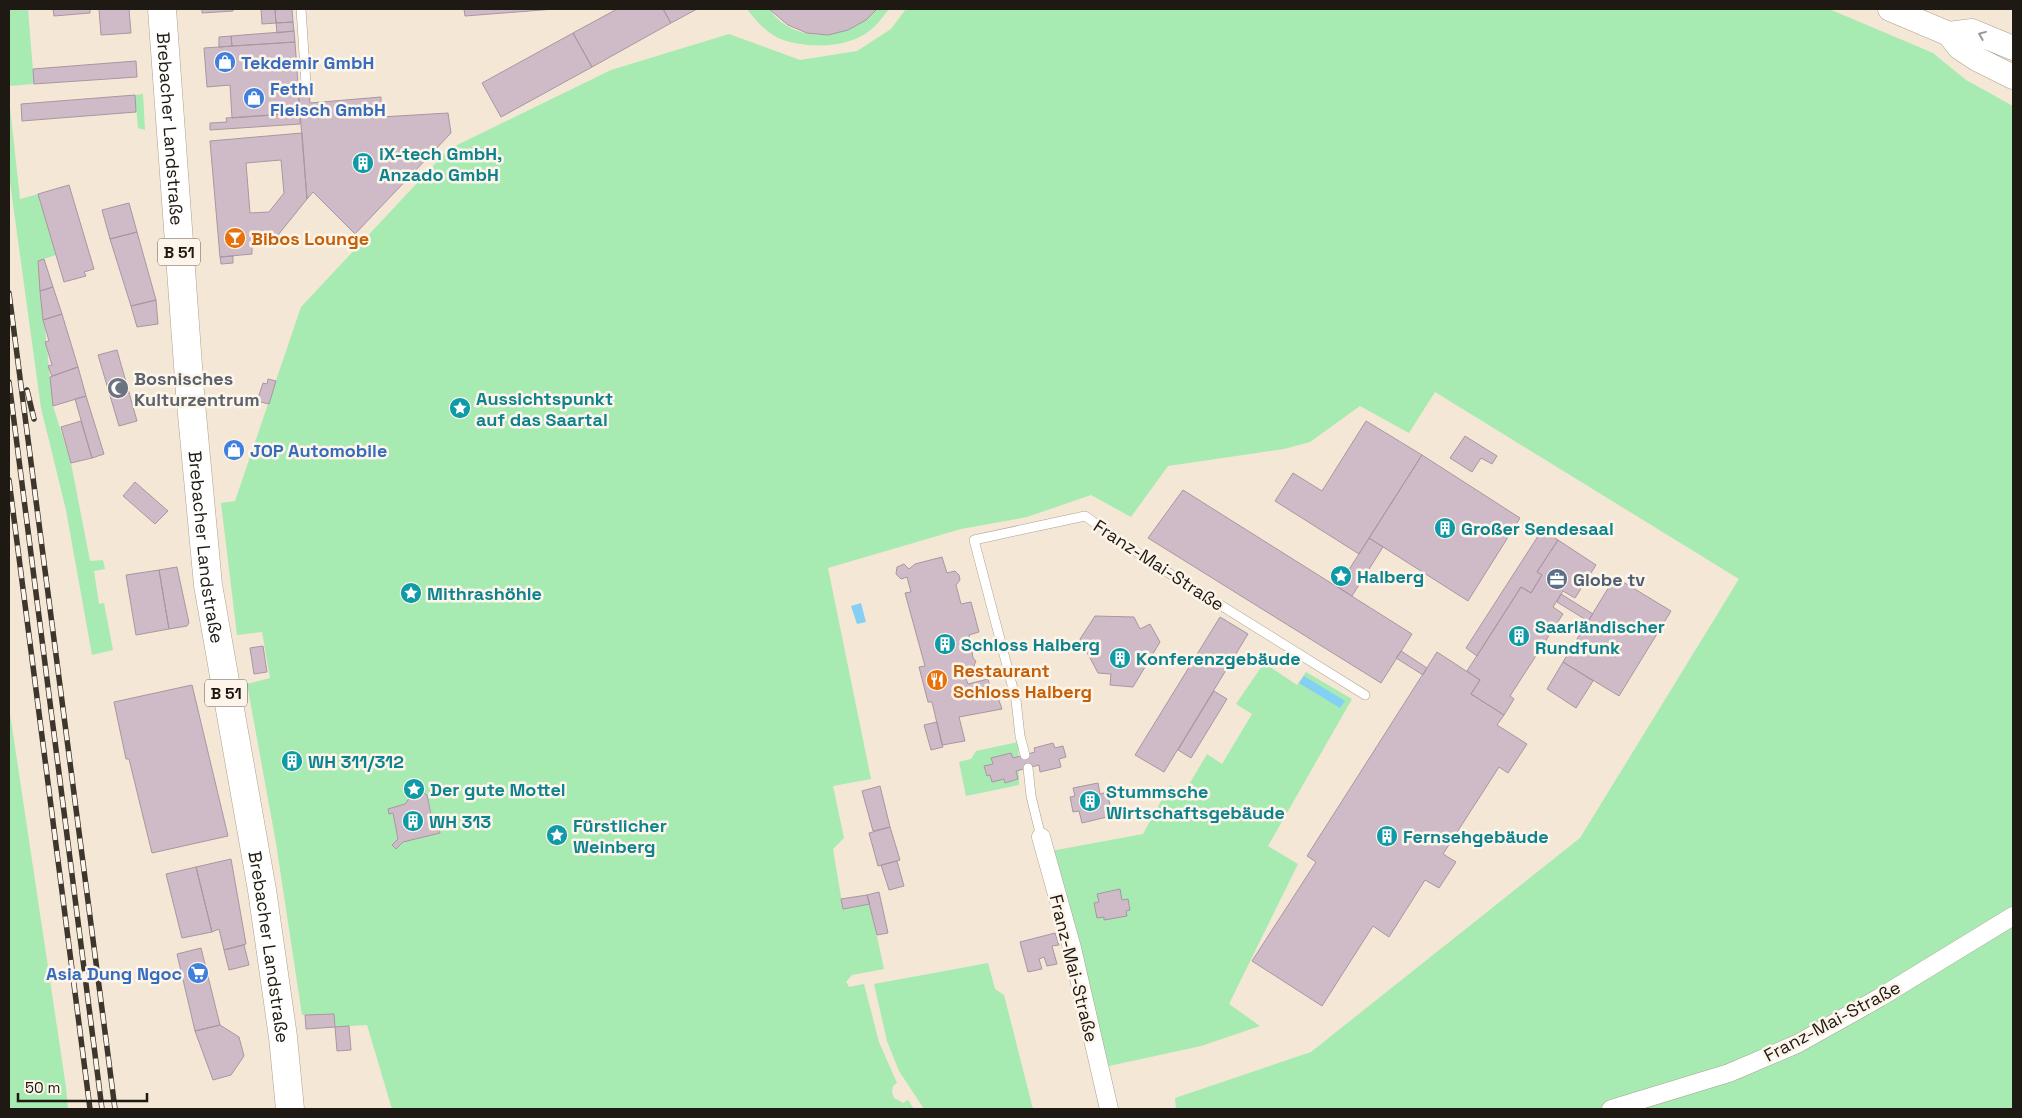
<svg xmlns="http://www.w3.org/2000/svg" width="2022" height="1118" font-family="'Space Grotesk',sans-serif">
<rect width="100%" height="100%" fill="#f4e7d5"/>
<path fill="#a7eab2" d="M9,9H28L34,84L9,86Z
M747,9H769C796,47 849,38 877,9H889C882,18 875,28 865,34C841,49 803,48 778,38C766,32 755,20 747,9Z
M906,9H1829L1933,53L1966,80L2013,106V1109H1176L1175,1098L1311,1052L1580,838L1739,579L1435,392L1409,433L1360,406L1310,442L1284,449L1168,466L1131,517L1091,495L1027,517L961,529L828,568L871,779L833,786L844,838L833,849L843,909L870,904L884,969L852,975L846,982L849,987L864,984L879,1042L897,1083L893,1086L892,1092L894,1098L903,1103L908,1100L914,1109H392L367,1025L335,1027L334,1014L302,1015L276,843L247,684L270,678L262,632L237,635L221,503L235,501L301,307L449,149L611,70L729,34L800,60L857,51L891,29Z
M143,94L145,130L138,128L135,95Z
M9,98L20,199L38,194L56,255L38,261L53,406L71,463L90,561L103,560L105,569L94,571L99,604L104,603L113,650L92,655L66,510L41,408L9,175Z
M1264,663L1297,685L1306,672L1352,699L1268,846L1298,864L1229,1004L1260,1026L1201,1046L1109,1066L1051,851L1143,834L1170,785L1184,793L1207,754L1222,764L1252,714L1236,704Z
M9,707L66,1087L68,1109H9Z
M1018,742L1019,785L966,796L959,762L971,759L976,751Z
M988,963L995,989L1004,995L1033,1109H924L899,1071L887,1041L874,984Z"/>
<path fill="#83d0f4" d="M861,603L866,622L857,624L851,606Z
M1304,676L1345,701L1340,708L1299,683Z"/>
<path fill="#cfbbc7" stroke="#a996a2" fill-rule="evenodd" d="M53,9H90V13L54,16Z
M99,9H129L131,33L101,35Z
M202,9H233V11L202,13Z
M261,9H275L276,23L262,24Z
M275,9H292L293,22L276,23Z
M464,9H555L465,16Z
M617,9H663L671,23L592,67L573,33Z
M663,9H697L671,23Z
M769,9H877L866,20L848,30L828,35L807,33L788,25Z
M293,22L294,31L277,33L276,23Z
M294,31L295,42L232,46L231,36Z
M573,33L592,67L501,117L482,83Z
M231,36L232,46L219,47V37Z
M295,42L300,113L232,118L230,85L207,87L204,48Z
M136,61L137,77L34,84L33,69Z
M309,87L310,103L381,97V117L448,113L451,133L355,234L313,192L307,199L298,88Z
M135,95L136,112L22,121L21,104Z
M300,113V124L210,130V123L227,122L226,118Z
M302,133L307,199L274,240L252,241V254L220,257L210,141ZM281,160L284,193L269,212L250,213L246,163Z
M69,185L94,269L84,272L86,276L64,282L38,194Z
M129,203L137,232L110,239L102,210Z
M137,232L156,300L131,306L110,239Z
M233,256V263L221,264L220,257Z
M44,259L53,287L40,291L38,261Z
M53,287L62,314L43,320L40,291Z
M156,300L158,324L137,327L131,306Z
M62,314L78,367L52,376L48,366L52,365L45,342L49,341L43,320Z
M117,350L137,421L119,426L98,355Z
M78,367L86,396L53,406L50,377Z
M268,379L276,381L269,404L257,401L263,383L267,384Z
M86,396L104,454L92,458L75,399Z
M81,421L92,458L71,463L61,427Z
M1366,421L1422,455L1359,554L1275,501L1293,473L1322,491Z
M1465,436L1497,456L1492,464L1481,458L1472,472L1450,458Z
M1422,455L1520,518L1468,601L1369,538Z
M135,482L168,511L155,524L123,496Z
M1183,490L1412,634L1381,683L1148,538Z
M1542,530L1558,540L1537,572L1542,575L1531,593L1521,587L1477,656L1466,648Z
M1369,538L1383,547L1352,596L1338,587Z
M1558,540L1596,565L1575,598L1563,591L1553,607L1563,614L1510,696L1514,699L1504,715L1471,694L1480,680L1467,671L1521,587L1531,593L1542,575L1537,572Z
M942,557L947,573L955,571L959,575L960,580L956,585L961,604L971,602L979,632L969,635L973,658L976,661L973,668L963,671L968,684L988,679L991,690L995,689L1002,709L959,717L965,741L942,745L932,702H928L919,667L925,666L905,593L911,592L907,577L901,579L896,574L897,567L904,564L909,569L915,564Z
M177,567L189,623L187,626L169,629L159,570Z
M159,570L169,629L136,635L126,575Z
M1615,577L1671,611L1619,696L1563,662Z
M1561,594L1593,614L1588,621L1557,602Z
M1095,616L1134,617L1140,629L1150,624L1160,642L1133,687L1110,685L1111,674L1098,673L1080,639Z
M1220,617L1248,634L1164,772L1135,755Z
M263,646L267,672L254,674L250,648Z
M1401,651L1427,668L1423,675L1396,658Z
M1437,652L1480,680L1471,694L1504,715L1497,725L1527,744L1508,773L1499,767L1443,854L1456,862L1439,888L1425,880L1389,937L1373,926L1322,1006L1252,961L1316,862L1307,856Z
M1563,662L1593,681L1576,708L1547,689Z
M192,685L228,836L152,853L129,759H126L114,702Z
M1214,691L1227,699L1191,758L1178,750Z
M937,722L943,747L931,750L924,725Z
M1053,743L1055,748L1063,746L1066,757L1059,759L1061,767L1040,772L1039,765L1016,771L1018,779L1005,783L1004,779L992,782L990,775L987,776L984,766L993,764L991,758L1011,753L1013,758L1035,752L1034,748Z
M296,751L300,754L296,771L284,768L287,752L294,754Z
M1098,783L1100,794L1107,792L1110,805L1105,806L1107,817L1082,823L1079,811L1073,812L1070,797L1075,796L1073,788Z
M880,786L890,827L873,831L862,791Z
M416,789L427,795L434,829L439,828L440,833L403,842L396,849L392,845L398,839L393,813L389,814L388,809L405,804Z
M890,827L900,860L878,866L869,833Z
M231,859L246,944L224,950L219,929L212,932L196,867Z
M897,861L904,886L889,890L881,865Z
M196,867L212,932L182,938L166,874Z
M1120,889L1122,900L1128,899L1130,910L1126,911L1127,916L1104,920V917L1097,918L1094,903L1099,902L1097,894Z
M879,892L888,933L877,935L867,895Z
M867,895L870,904L843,909L841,899Z
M1055,933L1059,945L1052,946L1057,964L1047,966L1044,957L1039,959L1042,969L1028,972L1020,942Z
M244,945L249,965L229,970L224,950Z
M201,948L220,1025L195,1031L177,954Z
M334,1014L335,1027L306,1029L305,1015Z
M220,1025L239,1037L244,1056L231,1075L213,1080L195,1031Z
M349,1026L351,1050L337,1051L335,1027Z"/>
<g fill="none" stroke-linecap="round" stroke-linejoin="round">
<g stroke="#ada08f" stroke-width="10">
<path id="service" d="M301,9L306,84
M1025,755L1020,736L1016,700L974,540L1085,516L1148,560L1365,695
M1028,768L1031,796L1041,837"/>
</g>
<g stroke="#ada08f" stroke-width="19">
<path id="minor" d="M1041,837L1072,948L1109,1109
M1611,1109L1729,1073L1797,1044L1879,998L2013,916"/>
</g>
<g stroke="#ada08f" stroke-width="25">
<path id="secondary" d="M1890,9L1949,34L1959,47L1977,59L2013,77
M1949,34L1972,31L2013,48"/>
</g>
<g stroke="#ada08f" stroke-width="29">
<g id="primary">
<path id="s1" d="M162,9L190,393L208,585L262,890L283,1037L290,1109"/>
</g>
</g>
<use href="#service" stroke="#fff" stroke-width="9"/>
<use href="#minor" stroke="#fff" stroke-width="18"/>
<use href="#secondary" stroke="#fff" stroke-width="24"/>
<use href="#primary" stroke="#fff" stroke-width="28"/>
<g stroke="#3c362d" stroke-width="5.5">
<path id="rail" d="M9,293L115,1109
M9,382L102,1109
M27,390L34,419
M9,480L90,1109"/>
</g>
<use href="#rail" stroke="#fdf5ea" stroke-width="4" stroke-dasharray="11" stroke-linecap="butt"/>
</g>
<defs><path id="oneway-chevron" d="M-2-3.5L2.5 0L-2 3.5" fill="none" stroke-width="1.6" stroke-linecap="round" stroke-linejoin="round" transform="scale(1.25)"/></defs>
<use stroke="#9a9894" href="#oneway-chevron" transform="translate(1982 35) rotate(-158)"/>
<defs>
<g id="shop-disc" transform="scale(1.125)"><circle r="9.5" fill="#3f7fe0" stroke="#fdf5ea"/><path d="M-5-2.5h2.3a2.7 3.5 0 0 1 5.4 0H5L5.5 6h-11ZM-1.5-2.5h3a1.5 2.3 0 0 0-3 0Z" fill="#fff"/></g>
<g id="building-disc" transform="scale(1.125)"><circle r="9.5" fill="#0f9aa8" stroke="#fdf5ea"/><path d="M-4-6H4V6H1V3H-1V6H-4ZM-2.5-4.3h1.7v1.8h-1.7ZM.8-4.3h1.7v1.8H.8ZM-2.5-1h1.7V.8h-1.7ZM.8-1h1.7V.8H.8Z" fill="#fff"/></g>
<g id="bar-disc" transform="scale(1.125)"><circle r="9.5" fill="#e8710a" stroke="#fdf5ea"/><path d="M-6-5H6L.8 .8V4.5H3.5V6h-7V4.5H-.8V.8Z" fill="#fff"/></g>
<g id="mosque-disc" transform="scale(1.125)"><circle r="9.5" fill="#6b7280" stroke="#fdf5ea"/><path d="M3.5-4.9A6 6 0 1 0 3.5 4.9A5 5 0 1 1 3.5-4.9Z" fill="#fff"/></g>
<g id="sight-disc" transform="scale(1.125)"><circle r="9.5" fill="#0f9aa8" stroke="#fdf5ea"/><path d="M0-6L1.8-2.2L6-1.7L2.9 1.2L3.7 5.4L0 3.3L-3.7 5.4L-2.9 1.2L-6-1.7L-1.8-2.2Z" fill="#fff"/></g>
<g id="office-disc" transform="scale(1.125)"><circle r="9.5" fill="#5c6f8a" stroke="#fdf5ea"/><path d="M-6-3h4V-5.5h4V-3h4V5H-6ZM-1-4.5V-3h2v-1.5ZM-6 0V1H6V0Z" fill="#fff"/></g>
<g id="restaurant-disc" transform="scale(1.125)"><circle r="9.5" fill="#e8710a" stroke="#fdf5ea"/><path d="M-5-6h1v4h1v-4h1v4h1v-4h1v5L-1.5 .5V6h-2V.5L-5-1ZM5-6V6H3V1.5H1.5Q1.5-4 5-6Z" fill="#fff"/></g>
<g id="supermarket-disc" transform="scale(1.125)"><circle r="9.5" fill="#3f7fe0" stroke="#fdf5ea"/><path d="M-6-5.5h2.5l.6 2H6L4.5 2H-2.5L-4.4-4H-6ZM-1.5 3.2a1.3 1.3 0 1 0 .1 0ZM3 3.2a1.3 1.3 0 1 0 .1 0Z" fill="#fff"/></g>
</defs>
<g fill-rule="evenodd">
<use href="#shop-disc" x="225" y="62"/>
<use href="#shop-disc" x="254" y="98"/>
<use href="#building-disc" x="363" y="163"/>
<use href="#bar-disc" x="235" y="238"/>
<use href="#mosque-disc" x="118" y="388"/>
<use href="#sight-disc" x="460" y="408"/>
<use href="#shop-disc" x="234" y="450"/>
<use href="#building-disc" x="1445" y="528"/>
<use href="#sight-disc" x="1341" y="576"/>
<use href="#office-disc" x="1557" y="579"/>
<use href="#sight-disc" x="411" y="593"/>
<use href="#building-disc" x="1519" y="636"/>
<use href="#building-disc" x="945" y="644"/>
<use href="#building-disc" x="1120" y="658"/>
<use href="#restaurant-disc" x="937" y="680"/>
<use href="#building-disc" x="292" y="761"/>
<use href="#sight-disc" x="414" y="789"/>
<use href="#building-disc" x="1090" y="801"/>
<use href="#building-disc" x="413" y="821"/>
<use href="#sight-disc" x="557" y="835"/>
<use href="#building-disc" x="1387" y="836"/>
<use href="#supermarket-disc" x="198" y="973"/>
</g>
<g text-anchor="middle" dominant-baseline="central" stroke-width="5" stroke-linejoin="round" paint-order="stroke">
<g fill="#fdf5ea" stroke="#615b53" stroke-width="1">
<rect x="158" y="238.5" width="42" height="27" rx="4"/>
<rect x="205" y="679.5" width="42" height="27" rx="4"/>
</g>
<g font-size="16" font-weight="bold" fill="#1e1912">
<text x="179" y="252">B 51</text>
<text x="226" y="693">B 51</text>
</g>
<g font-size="18" font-weight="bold" fill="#366cbe" stroke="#fdf5ea" text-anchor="start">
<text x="241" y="62">Tekdemir GmbH</text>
<text x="270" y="88">Fethi<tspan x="270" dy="21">Fleisch GmbH</tspan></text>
<text x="250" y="450">JOP Automobile</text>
<text x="182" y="973" text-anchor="end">Asia Dung Ngoc</text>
</g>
<g font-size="18" fill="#1e1912" stroke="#fdf5ea">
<text stroke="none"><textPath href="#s1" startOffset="120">Brebacher Landstraße</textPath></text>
<text stroke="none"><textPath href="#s1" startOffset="540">Brebacher Landstraße</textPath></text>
<text transform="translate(1159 565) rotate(33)">Franz-Mai-Straße</text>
<text stroke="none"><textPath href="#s1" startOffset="945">Brebacher Landstraße</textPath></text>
<text transform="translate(1074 968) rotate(76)">Franz-Mai-Straße</text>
<text transform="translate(1832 1021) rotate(-28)">Franz-Mai-Straße</text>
</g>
<g font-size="18" font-weight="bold" fill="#0d838f" stroke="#fdf5ea" text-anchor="start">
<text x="379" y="153">iX-tech GmbH,<tspan x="379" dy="21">Anzado GmbH</tspan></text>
<text x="476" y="398">Aussichtspunkt<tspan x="476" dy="21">auf das Saartal</tspan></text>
<text x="1461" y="528">Großer Sendesaal</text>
<text x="1357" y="576">Halberg</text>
<text x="427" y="593">Mithrashöhle</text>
<text x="1535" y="626">Saarländischer<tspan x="1535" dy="21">Rundfunk</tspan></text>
<text x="961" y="644">Schloss Halberg</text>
<text x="1136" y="658">Konferenzgebäude</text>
<text x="308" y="761">WH 311/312</text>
<text x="430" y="789">Der gute Mottel</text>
<text x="1106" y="791">Stummsche<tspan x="1106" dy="21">Wirtschaftsgebäude</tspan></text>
<text x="429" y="821">WH 313</text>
<text x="573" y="825">Fürstlicher<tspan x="573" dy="21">Weinberg</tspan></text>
<text x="1403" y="836">Fernsehgebäude</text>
</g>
<g font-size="18" font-weight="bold" fill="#c56008" stroke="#fdf5ea" text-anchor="start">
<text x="251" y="238">Bibos Lounge</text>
<text x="953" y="670">Restaurant<tspan x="953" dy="21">Schloss Halberg</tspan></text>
</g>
<g font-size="18" font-weight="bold" fill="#5b616d" stroke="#fdf5ea" text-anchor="start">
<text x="134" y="378">Bosnisches<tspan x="134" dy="21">Kulturzentrum</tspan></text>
</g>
<g font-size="18" font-weight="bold" fill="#4e5e75" stroke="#fdf5ea" text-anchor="start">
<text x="1573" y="579">Globe tv</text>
</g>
</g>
<rect width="2022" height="1118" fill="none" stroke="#1e1912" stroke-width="20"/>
<path d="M18 1093v8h129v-8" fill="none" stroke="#1e1912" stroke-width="2.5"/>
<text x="25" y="1093" font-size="15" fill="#1e1912" stroke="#fdf5ea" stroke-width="4" paint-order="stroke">50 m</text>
</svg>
